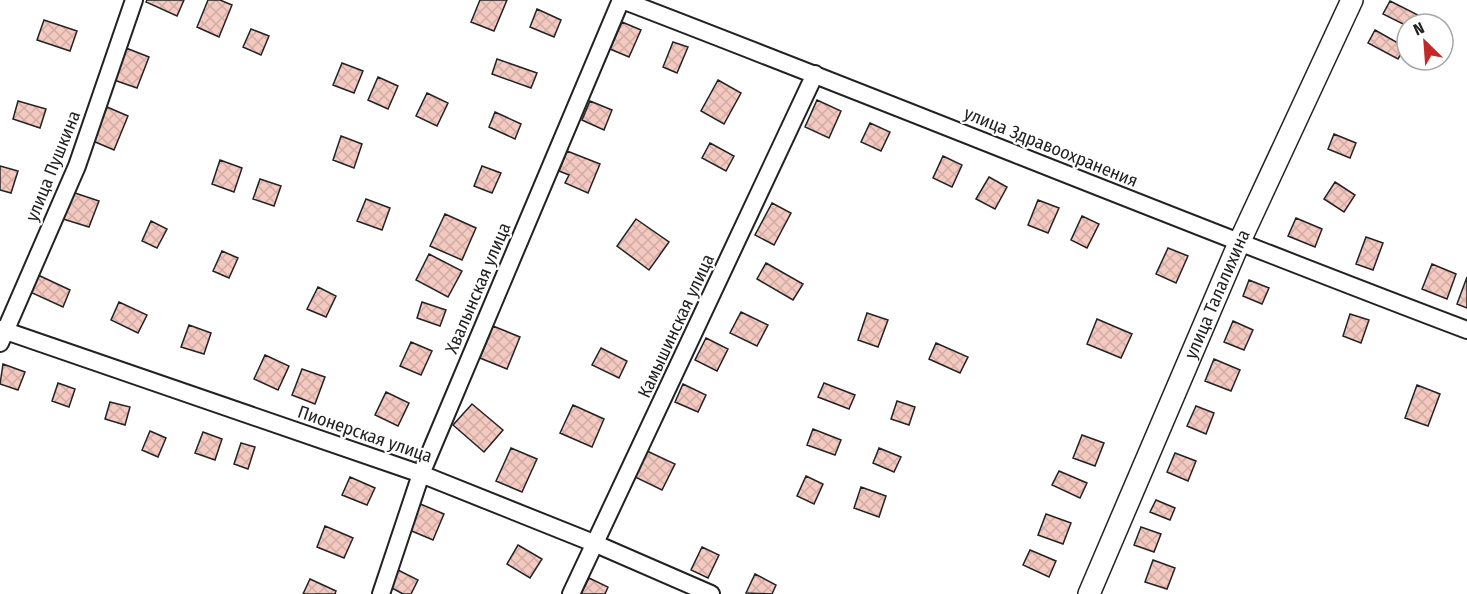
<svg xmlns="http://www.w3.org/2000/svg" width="1467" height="594" font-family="'Fira Sans Condensed',sans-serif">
<defs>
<pattern id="building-cross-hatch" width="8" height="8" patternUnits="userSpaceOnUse" patternTransform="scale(1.5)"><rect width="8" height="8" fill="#f3c9c0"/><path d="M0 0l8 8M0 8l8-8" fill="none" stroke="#d0aca5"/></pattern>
</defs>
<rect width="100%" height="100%" fill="#fff"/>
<path fill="url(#building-cross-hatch)" stroke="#222" stroke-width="1.5" d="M147,0H184L177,16L146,2Z
M208,0H220L232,5L219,37L197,27Z
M480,0H507L494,31L471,22Z
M1390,1L1420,16L1416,24L1407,26L1383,14Z
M537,9L561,20L554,37L530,27Z
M44,20L77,31L70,51L37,40Z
M622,22L641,30L629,57L610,49Z
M251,29L269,36L261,55L243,47Z
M1375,30L1405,47L1398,59L1368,43Z
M673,42L688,47L677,73L663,67Z
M126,48L149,57L137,88L114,80Z
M497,59L537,73L531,88L492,74Z
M342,63L363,71L354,93L333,85Z
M378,77L398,86L388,109L368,100Z
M718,80L741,93L724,124L701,111Z
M427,93L448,103L437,126L416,116Z
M817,100L841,111L829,138L805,127Z
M18,101L46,109L40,128L13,119Z
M590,101L612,110L604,130L582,120Z
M107,107L128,116L114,150L93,141Z
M495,112L521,124L515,139L489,127Z
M870,123L890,132L881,151L861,142Z
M1334,134L1356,143L1350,158L1328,149Z
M341,136L362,144L354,168L333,160Z
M710,143L734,156L726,171L702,158Z
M567,151L600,164L588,193L565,183L569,175L559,171Z
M943,156L962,165L952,187L933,178Z
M220,160L242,168L234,192L212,184Z
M0,166L18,171L11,193L0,190Z
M482,166L501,173L492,193L474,186Z
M989,177L1007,187L995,209L976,199Z
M260,179L281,186L274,206L253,199Z
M1335,182L1355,195L1344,212L1324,199Z
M72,192L99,201L89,227L63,219Z
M366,199L390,208L382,230L357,221Z
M1038,200L1059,208L1048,233L1028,225Z
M772,203L791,213L774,245L755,235Z
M445,214L476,228L462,260L430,246Z
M1082,216L1099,224L1087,248L1071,240Z
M1296,218L1322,229L1315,247L1288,236Z
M636,219L669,242L649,270L617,246Z
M151,221L167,229L157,248L142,241Z
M1366,237L1383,243L1373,270L1356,264Z
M1168,248L1188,256L1176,283L1156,274Z
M222,251L238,258L229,278L213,271Z
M429,254L462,271L448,297L416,280Z
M766,263L803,284L793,300L757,279Z
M1432,264L1456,274L1447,299L1422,289Z
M38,275L70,290L63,307L30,292Z
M1467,277V308L1457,304Z
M1249,280L1269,288L1262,304L1243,296Z
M318,287L336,296L326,317L307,309Z
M119,302L147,315L138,333L111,320Z
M422,302L446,310L440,326L417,318Z
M741,312L768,325L757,346L730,333Z
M867,313L888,320L878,347L858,340Z
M1350,314L1369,320L1361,343L1343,336Z
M1097,319L1132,334L1121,358L1087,344Z
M1233,321L1253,330L1244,350L1224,342Z
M189,325L211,333L204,354L181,347Z
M493,326L520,337L507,369L480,358Z
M706,338L728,349L717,371L695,360Z
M411,342L432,351L421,375L400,366Z
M936,343L968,357L960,373L929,359Z
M601,348L627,361L619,378L592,365Z
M265,355L289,366L278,390L254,379Z
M1214,359L1240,370L1231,391L1205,381Z
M3,364L25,372L18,390L0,384Z
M302,369L325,377L315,404L292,395Z
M58,383L75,389L69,407L52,401Z
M824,383L855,395L849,409L818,397Z
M683,384L706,395L698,412L675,402Z
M1417,385L1440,394L1428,426L1405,418Z
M386,392L409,403L398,426L375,415Z
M897,401L915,407L909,425L891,419Z
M110,402L130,407L125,425L105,419Z
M472,404L503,430L484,452L453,425Z
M573,405L604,419L592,447L560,433Z
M1196,406L1214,413L1206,434L1187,426Z
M813,429L841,440L835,455L807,445Z
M150,431L166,438L158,457L142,450Z
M203,432L222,439L215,460L195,453Z
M1082,435L1104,443L1095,466L1073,458Z
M241,443L255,447L248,469L234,464Z
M511,448L537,459L522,492L496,481Z
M879,448L901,457L894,472L873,463Z
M647,451L675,464L662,490L635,477Z
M1175,453L1196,461L1188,481L1167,472Z
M1059,471L1087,483L1080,498L1052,485Z
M806,476L823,484L814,504L797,496Z
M350,477L375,488L367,505L342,495Z
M861,487L886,496L879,517L854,508Z
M1156,500L1175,508L1170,520L1150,512Z
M418,503L444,514L433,540L407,529Z
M1046,514L1071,523L1063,544L1038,535Z
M325,526L353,538L344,558L317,547Z
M1141,527L1161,534L1154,552L1134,545Z
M518,545L542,559L530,578L507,564Z
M702,547L719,555L708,578L691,570Z
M1030,550L1056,561L1049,577L1023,565Z
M1153,560L1175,568L1167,589L1145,582Z
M396,569L418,580L411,594H403L388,586Z
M755,574L776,585L772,594L746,593Z
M589,578L608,587L605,594H581Z
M310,579L336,591L335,594H303Z"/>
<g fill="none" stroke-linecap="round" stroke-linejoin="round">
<g stroke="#222" stroke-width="20">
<path id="minor" d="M622,0C904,108 1184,223 1467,330
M0,329L421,474L596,544L711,594
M0,343L77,166L134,0
M381,594L421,474L621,0
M571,594L815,74"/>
</g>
<g stroke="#222" stroke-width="24">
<g id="tertiary">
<path id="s1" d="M1089,594L1239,243L1352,0"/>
</g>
</g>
<use href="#minor" stroke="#fff" stroke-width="16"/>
<use href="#tertiary" stroke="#fff" stroke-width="21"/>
</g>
<g text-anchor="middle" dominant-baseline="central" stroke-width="4.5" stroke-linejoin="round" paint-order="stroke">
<g font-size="18" fill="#222" stroke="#fff">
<text transform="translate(1051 147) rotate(22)">улица Здравоохранения</text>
<text transform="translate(53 166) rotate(-68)">улица Пушкина</text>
<text transform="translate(478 288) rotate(-67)">Хвалынская улица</text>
<text stroke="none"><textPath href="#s1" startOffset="326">улица Талалихина</textPath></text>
<text transform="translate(676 326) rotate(-65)">Камышинская улица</text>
<text transform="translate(365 434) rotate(19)">Пионерская улица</text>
</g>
</g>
<g transform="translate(1425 42) rotate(335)"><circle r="28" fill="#ffffff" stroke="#a7a7a7" stroke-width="1.5"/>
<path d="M0-4.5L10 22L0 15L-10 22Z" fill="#c62828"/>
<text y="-9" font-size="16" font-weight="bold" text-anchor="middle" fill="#222222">N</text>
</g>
</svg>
